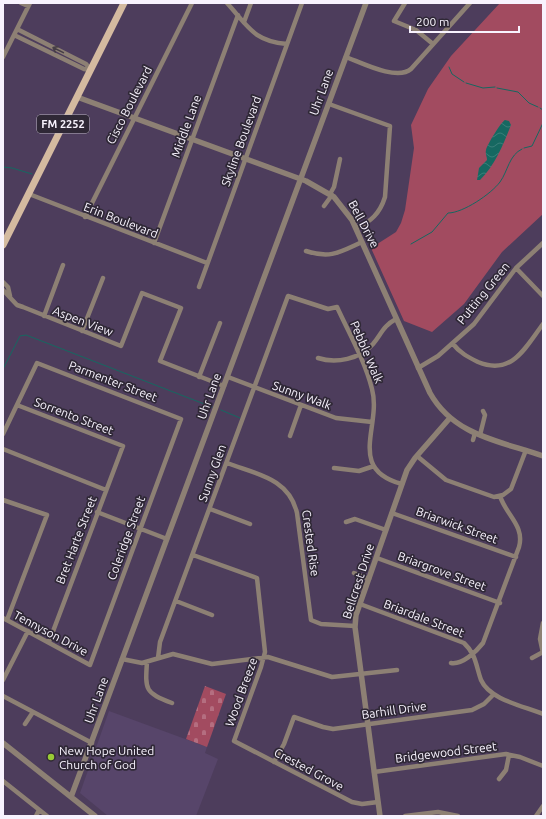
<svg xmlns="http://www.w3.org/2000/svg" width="546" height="819" font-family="Ubuntu,sans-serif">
<defs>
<pattern id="cemetery-stones" width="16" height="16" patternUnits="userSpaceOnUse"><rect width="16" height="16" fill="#a24b60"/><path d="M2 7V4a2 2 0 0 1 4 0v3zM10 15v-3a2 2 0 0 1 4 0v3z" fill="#b46e80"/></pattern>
<pattern id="water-waves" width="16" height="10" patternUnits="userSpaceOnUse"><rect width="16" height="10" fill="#166861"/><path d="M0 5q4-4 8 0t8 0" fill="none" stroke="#397e79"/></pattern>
</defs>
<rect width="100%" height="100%" fill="#4d3d5c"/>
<path fill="#57456a" d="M109,711L207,747L205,753L218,759L196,816H108L80,793Z"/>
<path fill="#a24b60" d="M500,3H543V214L502,252L464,304L432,332L404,321L371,248L396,232L401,223L405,210L414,148L411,125L428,89L451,56Z"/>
<path fill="url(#cemetery-stones)" d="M205,686L226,694L207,747L186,739Z"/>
<path fill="url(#water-waves)" d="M505,120L509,121L511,125C504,143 495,166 480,180H477L479,168L487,160C487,156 485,154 486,150C487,145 501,122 505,120Z"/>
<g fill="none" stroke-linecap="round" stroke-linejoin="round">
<path stroke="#166861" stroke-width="1" d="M449,67L452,74L464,82
M466,83L483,88L495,87
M497,88L518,92L529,103L538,107
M540,108L543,110
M524,148L532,146L543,123
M3,167L12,168L32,174
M411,244L432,232L448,213C463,213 491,194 500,182C508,171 509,155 522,149
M3,369L20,336L26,335L212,407
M221,410L240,418"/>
<path stroke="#8d8074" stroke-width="4.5" d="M21,3L28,6
M227,3C248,26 253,41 287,44
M405,3L394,21L416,30L433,44
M244,22L251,3
M17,29L86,64L91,70
M14,35L84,69L91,70
M3,57L30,3
M346,57C362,63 397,81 411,69L470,3
M329,104L390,126L385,197C380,213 371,222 356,228
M29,194L207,263
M330,194L334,187L340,159
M324,206L332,195
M85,217L192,3
M154,243L238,15
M306,251C331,259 340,252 362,242
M516,268L543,296
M3,282L8,287L10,296
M199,287L302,3
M3,290L17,305L23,307L121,346L142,293L181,308L160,361L224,386
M44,316L63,265
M82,331L103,278
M453,344C460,353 468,357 478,362C512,376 525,348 543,324
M318,358C336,364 360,359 373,344C382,333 383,326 396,319
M418,368L438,356L474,324L516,268L543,243
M199,377L220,323
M228,377L336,418L372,422
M17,405L123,446L49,642
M3,434L37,363L181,419L90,665L3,618
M480,435L485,415L483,411
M290,436L301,405
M473,440L475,433
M3,449L106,490
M417,456L446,480L494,497L503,495L511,489L526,450
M227,463C256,474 289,478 297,513L311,620L321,624L355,626
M334,468L359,471L374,466
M3,500L47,515L7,620
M210,509L250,524
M97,512L167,539
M392,513L516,557
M346,522L355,519L386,530
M193,555L257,578L265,652L261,667L234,741L352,802L362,804L378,802
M377,558L500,603
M354,573L369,579
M176,601L212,615
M360,604L464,643C476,654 476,666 481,680C490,700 524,706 543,714
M543,623L540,639L543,653
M158,658L160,642L288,296L328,309L337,307C349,333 365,361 372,389C382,426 346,469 402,484
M532,658L543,652
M122,659L142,663L173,654L212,664L268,657L332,677L397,670
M147,662C145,690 145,693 172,703
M451,663C462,665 476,652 483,643L519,547C525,526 506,515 500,496
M3,680L28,631
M3,696L92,743
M25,724L33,712
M274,762L284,744L294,717L323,727L333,729L472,710L484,704L493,695
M374,772L506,754L520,757L543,766
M499,779L506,770L509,755
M3,781L47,816
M36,816L39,810
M405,816L438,812L458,816
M536,816L543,806"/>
<path stroke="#8d8074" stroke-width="5.5" d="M77,97L306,181L334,197L352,220L430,393C454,436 500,441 543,456
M3,743L95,816
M71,797L366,3
M380,816L355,627L356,615L407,470L415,458L449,419"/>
<path stroke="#d4baa0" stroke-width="7" d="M3,245L124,3"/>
</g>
<defs><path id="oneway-shaft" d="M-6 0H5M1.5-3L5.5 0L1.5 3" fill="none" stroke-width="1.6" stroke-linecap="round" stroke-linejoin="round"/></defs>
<use stroke="#463e46" href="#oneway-shaft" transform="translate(58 50) rotate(-154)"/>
<circle fill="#99cb35" stroke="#2f2836" stroke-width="1.5" cx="51" cy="757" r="4"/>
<g text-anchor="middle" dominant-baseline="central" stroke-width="3.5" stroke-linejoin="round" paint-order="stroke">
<rect fill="#2f2836" stroke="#bcb6c2" stroke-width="1" x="37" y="115" width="52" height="18" rx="3"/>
<g font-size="11" font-weight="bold" fill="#f8f3fe">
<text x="63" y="124">FM 2252</text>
</g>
<g font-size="12" fill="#f8f3fe" stroke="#2f2836">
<text transform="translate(321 92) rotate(-70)">Uhr Lane</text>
<text transform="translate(129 105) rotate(-63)">Cisco Boulevard</text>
<text transform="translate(186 126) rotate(-70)">Middle Lane</text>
<text transform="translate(241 141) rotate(-70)">Skyline Boulevard</text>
<text transform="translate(121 220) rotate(21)">Erin Boulevard</text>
<text transform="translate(364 224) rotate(62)">Bell Drive</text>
<text transform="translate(483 293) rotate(-51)">Putting Green</text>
<text transform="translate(83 321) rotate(21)">Aspen View</text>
<text transform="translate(367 352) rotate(67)">Pebble Walk</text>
<text transform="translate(113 381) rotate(21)">Parmenter Street</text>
<text transform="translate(302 395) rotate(20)">Sunny Walk</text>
<text transform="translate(209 396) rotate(-70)">Uhr Lane</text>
<text transform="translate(74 416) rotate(21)">Sorrento Street</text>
<text transform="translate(212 473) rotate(-70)">Sunny Glen</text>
<text transform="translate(457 525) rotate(20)">Briarwick Street</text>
<text transform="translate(126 538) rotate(-70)">Coleridge Street</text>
<text transform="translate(76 540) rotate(-69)">Bret Harte Street</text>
<text transform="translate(311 543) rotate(82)">Crested Rise</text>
<text transform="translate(442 571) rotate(20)">Briargrove Street</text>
<text transform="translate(358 581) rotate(-72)">Bellcrest Drive</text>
<text transform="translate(424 618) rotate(21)">Briardale Street</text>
<text transform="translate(51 633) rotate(28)">Tennyson Drive</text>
<text transform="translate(241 692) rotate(-70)">Wood Breeze</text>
<text transform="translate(96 700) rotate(-70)">Uhr Lane</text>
<text transform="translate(394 710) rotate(-8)">Barhill Drive</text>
<text transform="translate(446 752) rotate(-7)">Bridgewood Street</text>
<text transform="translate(309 769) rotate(28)">Crested Grove</text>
</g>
<g font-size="12" fill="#f8f3fe" stroke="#2f2836" text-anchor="start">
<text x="59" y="750">New Hope United<tspan x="59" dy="14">Church of God</tspan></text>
</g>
</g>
<rect width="546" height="819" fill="none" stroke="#f8f3fe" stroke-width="8"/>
<path d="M410 26v6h109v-6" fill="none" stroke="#f8f3fe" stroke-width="2"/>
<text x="416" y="26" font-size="12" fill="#f8f3fe" stroke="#2f2836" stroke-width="3" paint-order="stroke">200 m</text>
</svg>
